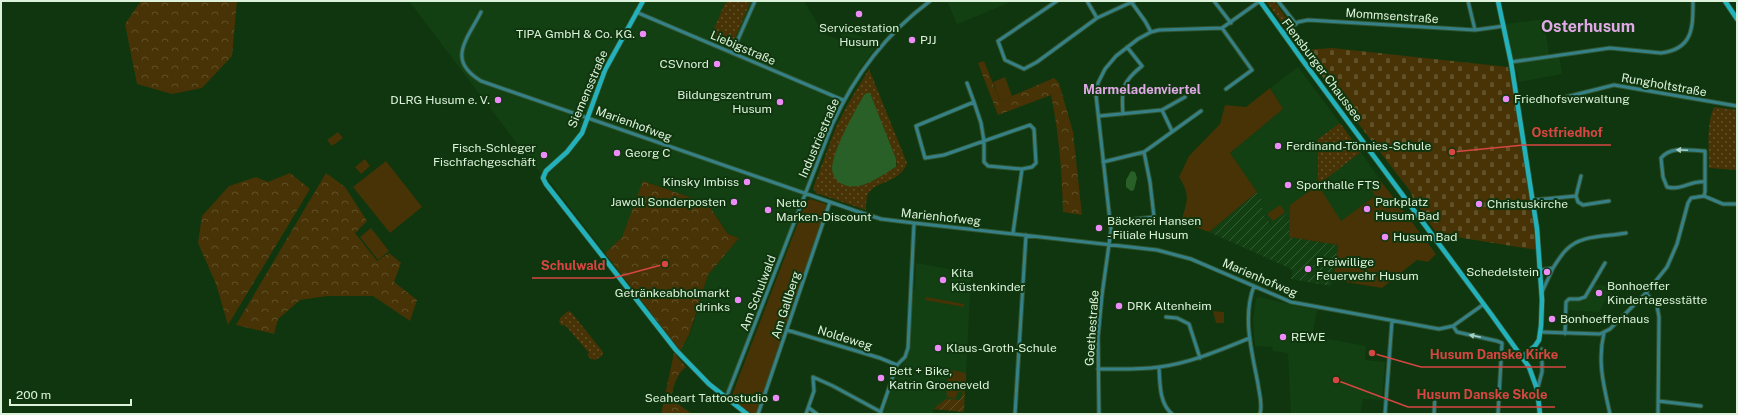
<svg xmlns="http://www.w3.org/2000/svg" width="1738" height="415" font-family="'Public Sans',sans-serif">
<defs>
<pattern id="industrial-furrows" width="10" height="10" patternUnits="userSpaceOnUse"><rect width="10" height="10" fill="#134012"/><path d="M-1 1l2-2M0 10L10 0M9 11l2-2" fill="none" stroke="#355c34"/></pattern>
<pattern id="grass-dots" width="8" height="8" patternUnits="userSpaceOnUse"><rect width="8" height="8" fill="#473305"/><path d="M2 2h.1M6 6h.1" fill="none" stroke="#615129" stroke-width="1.8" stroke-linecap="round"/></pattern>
<pattern id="forest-crowns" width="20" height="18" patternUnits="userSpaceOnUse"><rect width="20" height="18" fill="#473305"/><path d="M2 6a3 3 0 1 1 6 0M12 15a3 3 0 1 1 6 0" fill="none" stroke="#615129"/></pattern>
<pattern id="cemetery-stones" width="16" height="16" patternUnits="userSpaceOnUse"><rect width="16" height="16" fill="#473305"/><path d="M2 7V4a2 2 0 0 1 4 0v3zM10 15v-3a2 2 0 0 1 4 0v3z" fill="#615129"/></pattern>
<pattern id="garden-furrows" width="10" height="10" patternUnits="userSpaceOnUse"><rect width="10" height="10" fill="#473305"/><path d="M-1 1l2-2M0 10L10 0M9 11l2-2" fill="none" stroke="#615129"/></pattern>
</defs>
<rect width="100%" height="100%" fill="#0f360e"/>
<path fill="#134012" d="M409,1H804L823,33L839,40L844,29L878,44L861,67L843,98L831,125L726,392L721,391L713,384L680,351L690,335L708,275L739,238L729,234L707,203L644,181L622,237L605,253L551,183L534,166Z
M947,1H1013L957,24Z
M1544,19L1549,55L1512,60L1506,24Z
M1559,55L1562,74L1519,82L1515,63Z
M1298,67L1340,123L1318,139V185L1361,152L1380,180L1373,186L1375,196L1341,222L1291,210L1273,226L1262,212V200L1230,153L1283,109L1270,88Z
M916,263L971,273L964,412L933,409V414H883L894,382L908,354L912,292L915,289Z
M1593,285L1613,286L1599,312L1568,310V302L1572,300H1584Z
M1259,297L1301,307L1317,310L1312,336L1366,346L1365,360L1385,362L1382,400L1363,399L1360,414H1291L1288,353L1273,351L1272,347L1255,346L1253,319L1256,299Z"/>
<path fill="url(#industrial-furrows)" d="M1257,192L1262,200V212L1272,226L1291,210L1290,237L1338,245L1331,286L1291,279L1293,271L1289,268L1209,232Z"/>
<path fill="url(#grass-dots)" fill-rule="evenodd" d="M726,1L750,2L733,43L727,46L710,38Z
M1266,1H1274L1290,23L1285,27Z
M869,69L907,163C900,185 871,180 867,197C866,201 866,206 866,210L816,193L813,188L836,127L849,102ZM847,127L897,163L896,167L870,182L834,176C830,159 841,142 847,127Z
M1714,107L1737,110V170L1709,168C1709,147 1706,126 1714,107Z
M1340,123L1361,152L1318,185V139Z
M568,311L571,312L603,352L602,356L595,360L591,359L587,355L589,353L565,325L562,326L559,322L560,318Z"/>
<path fill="url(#forest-crowns)" d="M141,1H237L232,56L202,88L172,94L137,84L125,24Z
M984,61L1000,101L1054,78L1059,83L1073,132L1082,215L1063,212C1062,172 1059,134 1051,95L998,115L978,63Z
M290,173L310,189L228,325L216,284L198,243L202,216L229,186L256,177L268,182Z
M326,173L345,187L367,221L355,233L377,261L389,253L401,263L394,282L417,300L410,321L373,296H327L300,300L278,319L274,334L236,325Z
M643,181L707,203L728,234L739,238L708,275L689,335L680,351L605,253L622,237Z
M674,353L686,367C676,374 673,388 671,399L692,414H661Z"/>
<path fill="url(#cemetery-stones)" d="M1332,48L1508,67L1515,100L1536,228L1537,250L1437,234L1414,200L1410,191L1302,50Z"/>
<path fill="#473305" d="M1005,77L1012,96L1000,101L993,82Z
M1270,88L1283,109L1230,153L1257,192L1209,232L1181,222C1187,201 1191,196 1179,177L1189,156L1220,124L1225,105L1246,107Z
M338,132L343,138L332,146L327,140Z
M365,159L370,166L361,174L355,167Z
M386,161L422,207L390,233L353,187Z
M1380,180L1436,254L1428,262L1417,260L1382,288L1333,280L1338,245L1289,237L1290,205L1318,185L1341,221L1375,196L1372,190L1373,186Z
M810,199L826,204L827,209L757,414C749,414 734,404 732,395L806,202Z
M1280,205L1285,212L1273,221L1267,214Z
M371,228L389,251L378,260L360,237Z
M926,297L964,304V307L925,300Z
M1213,311L1224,312V323H1216Z
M951,370L966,373V389L963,386L961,392H958L955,399L947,397L946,384Z"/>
<path fill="url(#garden-furrows)" d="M965,386L964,412L933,409L946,399L960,400Z"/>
<path fill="#296028" d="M867,93H870L896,159V167C880,176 859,194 840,183C835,180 832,173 832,168C834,147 854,113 864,95Z
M1131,171L1135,172L1137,178L1134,190L1131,191L1126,187V180Z"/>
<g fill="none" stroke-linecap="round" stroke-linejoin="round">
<g stroke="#30542f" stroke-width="5">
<path id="street" d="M1057,1L998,41L1005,60L1024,69L1037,62L1097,18L1134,1
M1087,1L1097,18
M1214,1L1231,23
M1278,1L1296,24
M1468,1L1475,30
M1132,3L1145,21L1151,32
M481,12C467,40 446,60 481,81L859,212L881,219L914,223L1157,250L1191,259L1291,302L1439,329L1453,326L1484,304
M636,12L843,100
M1222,28L1252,70L1226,89
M1283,33L1298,22L1308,20L1475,30L1504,26
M732,53L755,1
M1511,62L1610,48L1661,53C1693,49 1693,28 1693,1
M967,83L974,102L916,126L925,158L944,155L984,141L981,123L974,102
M1566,97L1614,85L1737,106
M1123,114C1121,89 1122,82 1142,66L1127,47
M1099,116L1162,110
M1172,131L1162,110L1185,97
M1144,152L1201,111
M1103,162L1144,152L1150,182L1154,217L1110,222
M1576,196L1581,176
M1704,196L1705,192V151C1690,151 1672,145 1661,158L1663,177L1667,187C1681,191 1691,180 1705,182
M1533,200L1576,196L1578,202L1583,205L1609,201
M1013,233L1022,169L1032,167L1036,163L1034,129L1030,125L984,141V162L988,166L1022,169
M1540,270L1553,268C1557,262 1561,255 1566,250C1581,234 1606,237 1626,233
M1254,286C1242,317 1252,352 1258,384C1259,393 1263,404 1260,414
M1542,292L1553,268
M1646,293L1657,306L1659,317L1658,414
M1166,317L1177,318L1189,324L1200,358
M1453,326L1457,332L1497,341L1502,343L1498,414
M787,330L880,358L897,365
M1540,332L1600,334L1610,329L1646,293L1667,267L1677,244L1688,203L1691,198L1704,196L1723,204H1737
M1604,333C1597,361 1604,387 1610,414
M1565,334L1566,302L1569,299H1579L1585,297L1605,263
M1159,367C1160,383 1159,403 1172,414
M1098,369C1118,369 1139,370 1159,367C1191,363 1220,350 1250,338
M1538,387L1542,372V349
M726,398L832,125C854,76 887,33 930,1
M1658,401L1701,406
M809,408L817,414
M758,414L830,202
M806,414L814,391L813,377L833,386L881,412
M880,414L897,365L905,357L908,348L914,223
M1015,414L1026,235
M1099,414L1098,337L1102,295L1111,230L1096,95L1098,83L1105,69L1116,56L1138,39L1151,32L1159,30L1222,28L1260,1
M1385,414L1392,321
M1434,414L1435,396"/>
</g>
<g stroke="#30542f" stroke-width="6">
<path id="secondary" d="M643,1L605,70L582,133L567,152L546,171L543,178L546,184L676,350L709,384L747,414
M1260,1L1303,61L1491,314L1529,367L1537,389L1540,414
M1498,1L1511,62L1537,229L1542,300L1541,326L1539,340L1535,346L1522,357
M1725,1L1737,19"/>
</g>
<use href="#street" stroke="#368188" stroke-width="3"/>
<use href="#secondary" stroke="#23b1bc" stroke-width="4.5"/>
</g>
<defs><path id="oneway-solid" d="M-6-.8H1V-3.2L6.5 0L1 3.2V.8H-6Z"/></defs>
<g fill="#aad0c1">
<use href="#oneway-solid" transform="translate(1682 150) rotate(-177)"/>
<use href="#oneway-solid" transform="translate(1475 336) rotate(-168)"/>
</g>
<g fill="#ed8cf9" stroke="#0f360e" stroke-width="1.5">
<circle cx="859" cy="14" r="4"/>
<circle cx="643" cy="34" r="4"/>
<circle cx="912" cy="40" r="4"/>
<circle cx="717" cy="64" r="4"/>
<circle cx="1506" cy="99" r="4"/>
<circle cx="498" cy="100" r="4"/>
<circle cx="780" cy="102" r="4"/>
<circle cx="1278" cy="146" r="4"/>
<circle cx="617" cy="153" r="4"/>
<circle cx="544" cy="155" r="4"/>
<circle cx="747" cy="182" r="4"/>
<circle cx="1288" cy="185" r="4"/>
<circle cx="734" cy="202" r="4"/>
<circle cx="1479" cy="204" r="4"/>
<circle cx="1367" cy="209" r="4"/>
<circle cx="768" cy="210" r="4"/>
<circle cx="1099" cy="228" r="4"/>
<circle cx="1385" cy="237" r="4"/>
<circle cx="1308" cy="269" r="4"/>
<circle cx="1547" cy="272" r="4"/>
<circle cx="943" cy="280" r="4"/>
<circle cx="1599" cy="293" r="4"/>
<circle cx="738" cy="300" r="4"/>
<circle cx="1119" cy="306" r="4"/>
<circle cx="1552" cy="319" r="4"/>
<circle cx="1283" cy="337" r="4"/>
<circle cx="938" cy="348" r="4"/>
<circle cx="881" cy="378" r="4"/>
<circle cx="776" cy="398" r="4"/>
</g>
<g text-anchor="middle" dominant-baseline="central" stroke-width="4" stroke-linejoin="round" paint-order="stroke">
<g font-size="12" fill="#dcf2da" stroke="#0f360e">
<text transform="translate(1392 16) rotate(4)">Mommsenstraße</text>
<text transform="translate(743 48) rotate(23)">Liebigstraße</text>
<text transform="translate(1322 70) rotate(53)">Flensburger Chaussee</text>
<text transform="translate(1664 85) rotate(10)">Rungholtstraße</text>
<text transform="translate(588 89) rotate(-67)">Siemensstraße</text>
<text transform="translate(634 124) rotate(20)">Marienhofweg</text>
<text transform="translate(819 138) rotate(-67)">Industriestraße</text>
<text transform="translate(941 217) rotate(6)">Marienhofweg</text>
<text transform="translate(1260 278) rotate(23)">Marienhofweg</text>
<text transform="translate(758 293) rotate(-69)">Am Schulwald</text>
<text transform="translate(786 305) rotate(-72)">Am Gallberg</text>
<text transform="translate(1092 328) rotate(-86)">Goethestraße</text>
<text transform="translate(845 338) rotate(17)">Noldeweg</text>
</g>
<g font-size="12" fill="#dcf2da" stroke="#0f360e" text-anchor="start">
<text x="859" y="28" text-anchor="middle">Servicestation<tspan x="859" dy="14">Husum</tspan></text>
<text x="635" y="34" text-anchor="end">TIPA GmbH &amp; Co. KG.</text>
<text x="920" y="40">PJJ</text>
<text x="709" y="64" text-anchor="end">CSVnord</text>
<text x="772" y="95" text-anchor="end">Bildungszentrum<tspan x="772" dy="14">Husum</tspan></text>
<text x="1514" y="99">Friedhofsverwaltung</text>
<text x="490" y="100" text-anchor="end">DLRG Husum e. V.</text>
<text x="1286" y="146">Ferdinand-Tönnies-Schule</text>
<text x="536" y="148" text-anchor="end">Fisch-Schleger<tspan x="536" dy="14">Fischfachgeschäft</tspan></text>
<text x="625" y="153">Georg C</text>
<text x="739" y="182" text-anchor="end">Kinsky Imbiss</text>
<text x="1296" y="185">Sporthalle FTS</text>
<text x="726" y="202" text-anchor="end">Jawoll Sonderposten</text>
<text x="1375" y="202">Parkplatz<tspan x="1375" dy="14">Husum Bad</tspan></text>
<text x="776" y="203">Netto<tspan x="776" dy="14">Marken-Discount</tspan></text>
<text x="1487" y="204">Christuskirche</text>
<text x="1107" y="221">Bäckerei Hansen<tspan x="1107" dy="14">- Filiale Husum</tspan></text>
<text x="1393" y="237">Husum Bad</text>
<text x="1316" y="262">Freiwillige<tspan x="1316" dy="14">Feuerwehr Husum</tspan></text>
<text x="1539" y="272" text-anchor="end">Schedelstein</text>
<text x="951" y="273">Kita<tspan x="951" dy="14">Küstenkinder</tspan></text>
<text x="1607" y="286">Bonhoeffer<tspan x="1607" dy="14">Kindertagesstätte</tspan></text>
<text x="730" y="293" text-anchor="end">Getränkeabholmarkt<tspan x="730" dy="14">drinks</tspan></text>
<text x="1127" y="306">DRK Altenheim</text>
<text x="1560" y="319">Bonhoefferhaus</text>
<text x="1291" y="337">REWE</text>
<text x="946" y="348">Klaus-Groth-Schule</text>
<text x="889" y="371">Bett + Bike,<tspan x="889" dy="14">Katrin Groeneveld</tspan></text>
<text x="768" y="398" text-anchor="end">Seaheart Tattoostudio</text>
</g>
<g font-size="13" font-weight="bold" fill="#dea9e4" stroke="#0f360e">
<text x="1142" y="89">Marmeladenviertel</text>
</g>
<g font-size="16" font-weight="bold" fill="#dea9e4" stroke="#0f360e">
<text x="1588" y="26">Osterhusum</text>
</g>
</g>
<path fill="none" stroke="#d74643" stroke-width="1.5" d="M1452 152L1524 145H1611M665 264L613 278H532M1372 353L1421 367H1566M1336 380L1408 407H1555"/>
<g fill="#d74643" stroke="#0f360e" stroke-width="1.5">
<circle cx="1452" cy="152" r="4"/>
<circle cx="665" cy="264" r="4"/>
<circle cx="1372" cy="353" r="4"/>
<circle cx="1336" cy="380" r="4"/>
</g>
<g font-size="13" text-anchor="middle" font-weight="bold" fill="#d74643" stroke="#0f360e" stroke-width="4" stroke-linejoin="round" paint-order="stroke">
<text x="1567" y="137">Ostfriedhof</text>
<text x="573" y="270">Schulwald</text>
<text x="1494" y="359">Husum Danske Kirke</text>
<text x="1482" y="399">Husum Danske Skole</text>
</g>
<rect width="1738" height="415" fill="none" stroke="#dcf2da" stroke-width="4"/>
<path d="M10 399v6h121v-6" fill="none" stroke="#dcf2da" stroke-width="2"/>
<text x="16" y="399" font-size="12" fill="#dcf2da" stroke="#0f360e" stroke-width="3" paint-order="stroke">200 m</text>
</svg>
